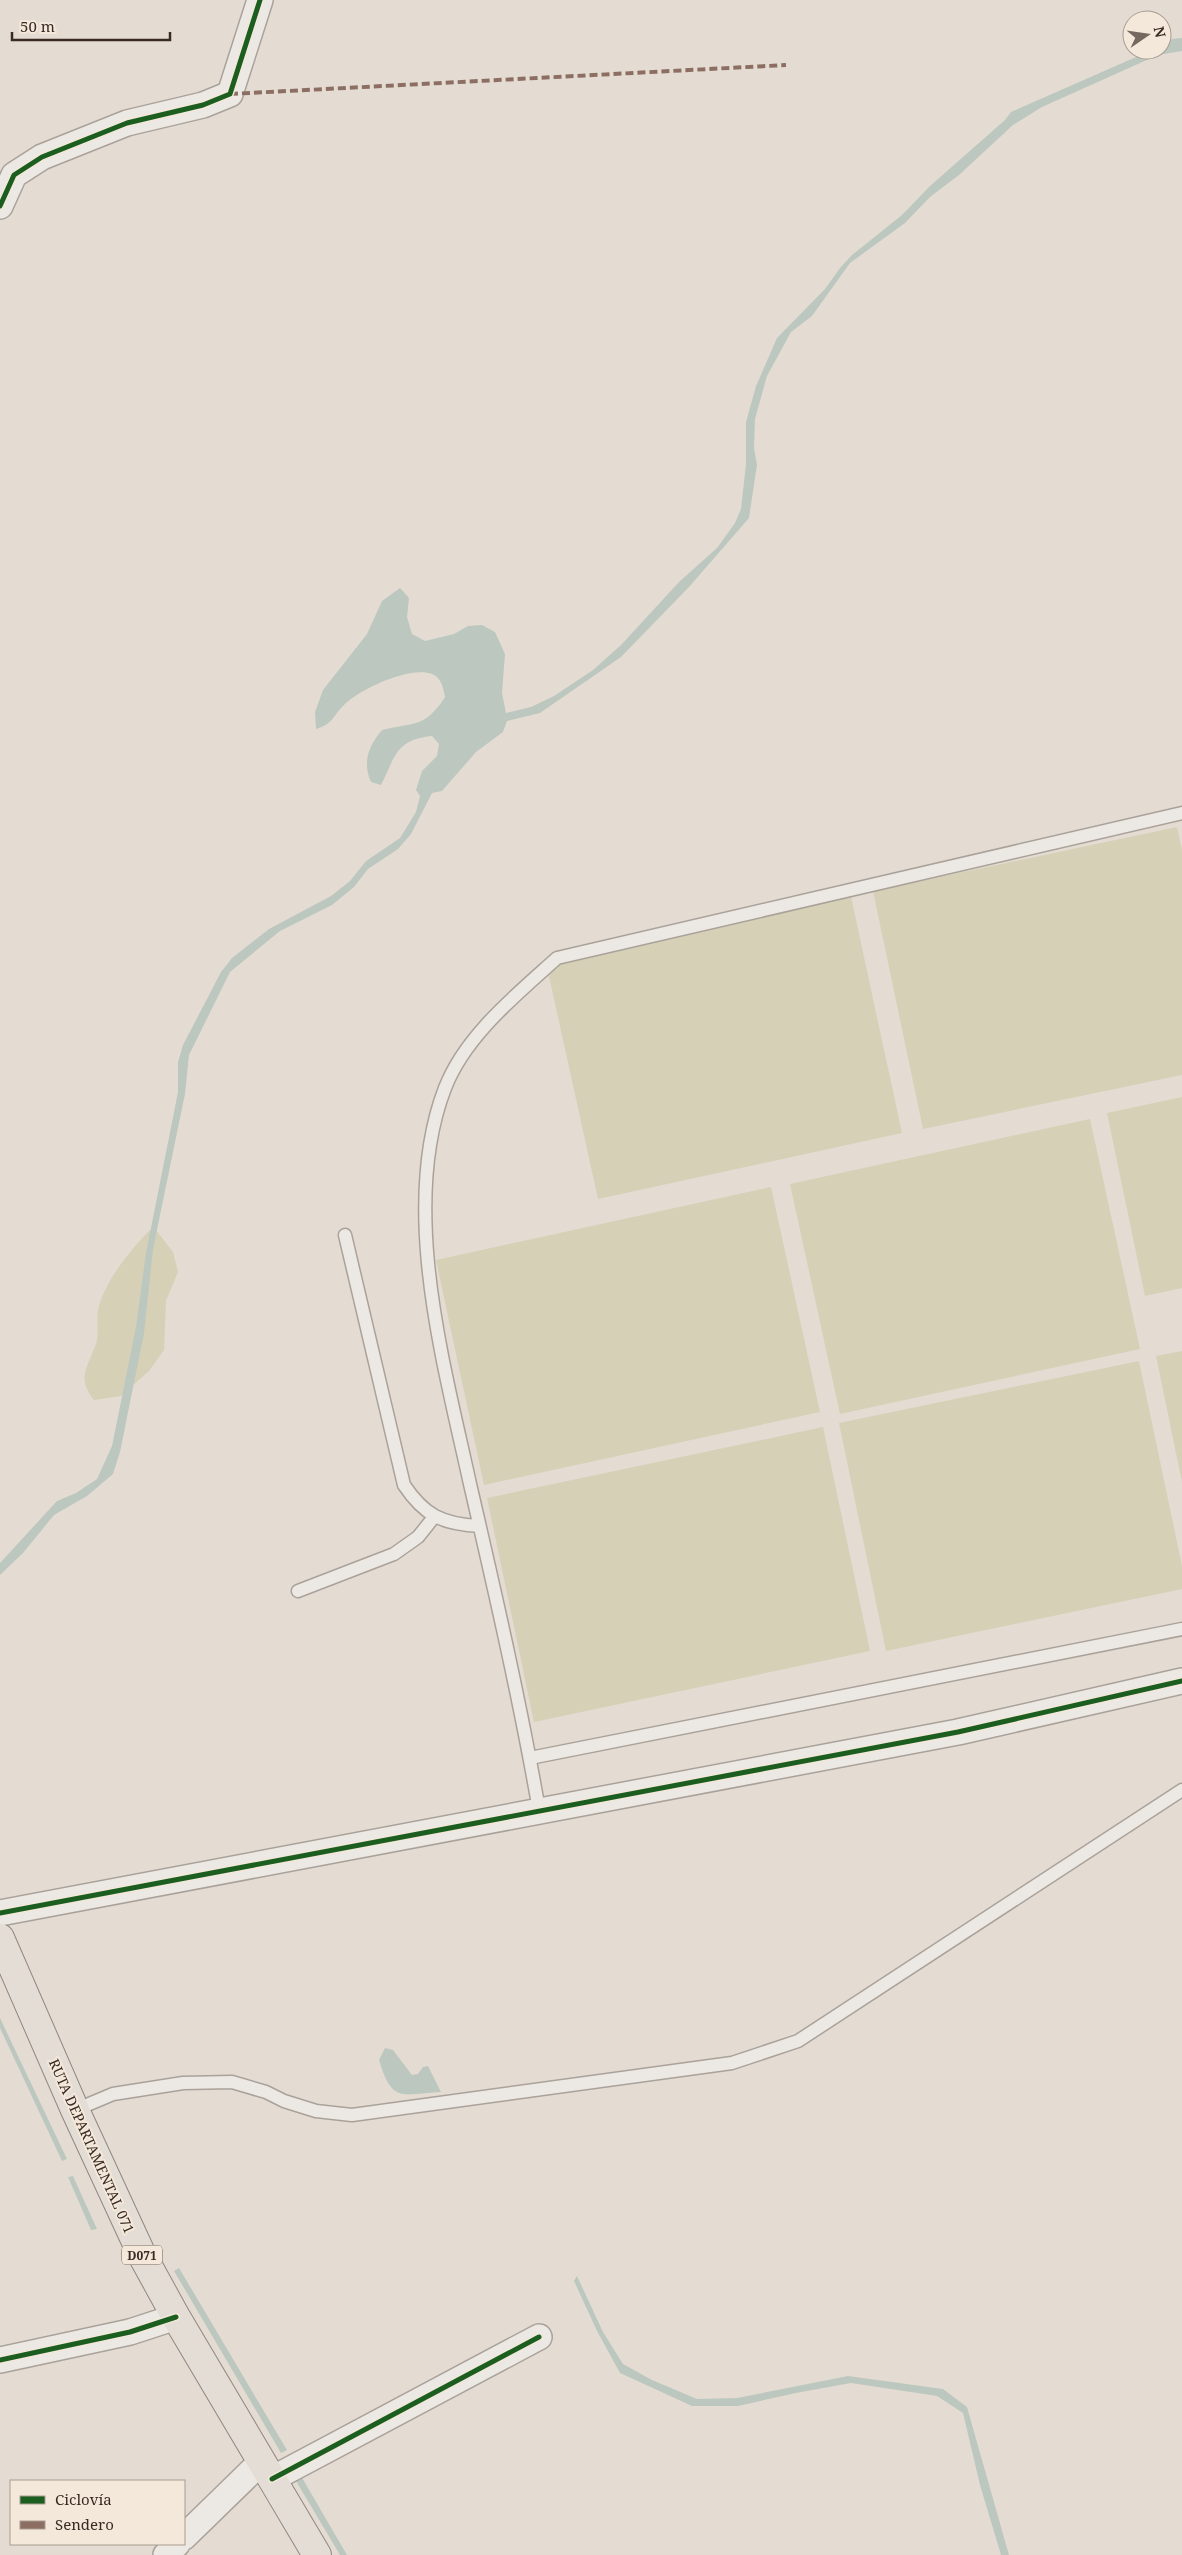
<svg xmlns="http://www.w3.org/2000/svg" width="1182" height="2555" font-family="'Noto Serif',serif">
<rect width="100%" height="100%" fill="#e4dcd2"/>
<path fill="#d5d0b6" d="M1177,827L1182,850V1075L923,1129L873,891Z
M850,892L902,1133L598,1199L545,958Z
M1182,1097V1288L1145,1296L1107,1113Z
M1090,1119L1140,1349L840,1414L790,1184Z
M771,1187L820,1412L484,1485L436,1260Z
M150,1230H156L173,1252L178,1272L166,1301L164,1350L149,1371L121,1396L94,1400C76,1378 88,1367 96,1344C100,1332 95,1318 99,1306C106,1280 131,1249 150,1230Z
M1182,1351V1482L1156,1356Z
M1139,1361L1182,1566V1589L886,1651L839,1423Z
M823,1427L870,1651L534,1722L487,1498Z"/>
<path fill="#bcc8bf" d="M1182,38V51L1158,55L1042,107L1013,125L959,175L930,197L905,223L850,263L812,316L791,332L767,376L755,419L754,448L757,465L749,518L689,587L621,657L540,713L507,721L503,732L476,752L442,791L432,793L411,834L398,849L368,869L354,887L332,905L280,931L230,972L189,1055L185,1094L153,1249L144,1333L120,1452L113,1474L87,1496L54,1515L23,1553L0,1575V1563L57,1501L76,1493L97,1479L112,1446L136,1327L146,1253L178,1092V1062L183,1045L221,972L232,958L269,929L331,896L350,881L366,861L400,838L416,812L420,796L416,790L422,771L437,756L439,744L432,736C395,740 396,756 381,785L371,782C362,762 369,745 382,730C415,722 425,728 445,697C443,688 442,678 432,674C410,666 360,689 344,705C332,717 333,724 316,729L315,712L323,690L367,634L382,601L400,588L409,598L407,617L412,634L425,641L454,634L468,626L482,625L495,632L505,654L502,693L506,713L531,707L554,696L593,670L621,645L679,582L717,548L735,523L741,509L746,464V422L756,386L777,338L825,289L840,268L852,255L902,215L930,186L1005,120L1011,112L1152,50H1162V45L1172,39Z
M0,2018L67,2159L62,2161L0,2028Z
M385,2048L393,2050L412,2075L418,2074L423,2067L428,2066L441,2092C402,2094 392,2104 379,2060Z
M73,2176L97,2229L91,2230L68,2177Z
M179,2268L287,2450L281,2453L174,2271Z
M577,2276L603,2332L623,2364L652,2380L697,2399L737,2398L848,2376L943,2389L967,2407L1009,2555H1001L980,2485L963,2413L937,2396L851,2383L796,2393L738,2406H692L620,2373L597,2331L574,2281Z
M301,2476L347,2555H340L296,2481Z"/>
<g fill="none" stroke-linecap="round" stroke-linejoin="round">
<g stroke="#aaa29a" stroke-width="15">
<path id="lane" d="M345,1235L404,1485C424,1515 442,1524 479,1526
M298,1591L394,1554L418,1537L434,1517
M530,1758L1182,1629
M539,1810C520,1701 495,1592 470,1484C444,1364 399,1207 445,1088C465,1036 516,995 557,958L1182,813
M75,2110L113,2094L183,2083L232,2082L266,2092L284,2101L316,2111L352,2115L732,2063L798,2041L1182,1790"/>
</g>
<g stroke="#aaa29a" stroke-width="28">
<path id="street" d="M0,206L14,175L42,157L127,123L203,105L230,94L260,0
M0,1913L958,1732L1182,1681
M0,2360L130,2332L176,2317
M272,2479L539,2337
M184,2537L262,2461
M166,2555L177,2544"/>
</g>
<g stroke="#8f8781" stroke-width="30">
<path id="primary" d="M0,1938L75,2110L142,2255L176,2317L317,2555"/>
</g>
<use href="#lane" stroke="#ece8e3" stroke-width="12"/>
<use href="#street" stroke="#ece8e3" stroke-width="25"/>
<use href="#primary" stroke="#e4ddd5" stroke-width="28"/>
<path stroke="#8d6e63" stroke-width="4" stroke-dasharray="8 4" stroke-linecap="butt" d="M230,94L786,65"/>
<g stroke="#f3e8da" stroke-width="8">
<path id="cycleway" d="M0,206L14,175L42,157L127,123L203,105L230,94L260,0
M0,1913L958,1732L1182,1681
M0,2360L130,2332L176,2317
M272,2479L539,2337"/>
</g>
<use href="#cycleway" stroke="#1b5e20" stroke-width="5"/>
</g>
<g text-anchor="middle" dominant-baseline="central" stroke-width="4" stroke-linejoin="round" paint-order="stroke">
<rect fill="#f3e8da" stroke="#71635a" stroke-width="1" x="122" y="2245.5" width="40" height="19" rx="4"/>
<g font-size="12" font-weight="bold" fill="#392a23">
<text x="142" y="2255">D071</text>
</g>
<g font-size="14" fill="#392a23" stroke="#f3e8da">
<text transform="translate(92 2146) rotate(66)">RUTA DEPARTAMENTAL 071</text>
</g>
</g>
<rect x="10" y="2480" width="175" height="65" fill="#f3e8da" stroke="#a99c91"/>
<rect x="20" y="2496" width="25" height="8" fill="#1b5e20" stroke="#a99c91"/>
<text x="55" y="2505" font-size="15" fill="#392a23">Ciclovía</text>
<rect x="20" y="2521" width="25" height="8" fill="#8d6e63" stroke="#a99c91"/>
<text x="55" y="2530" font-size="15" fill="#392a23">Sendero</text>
<g transform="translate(1147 35) rotate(77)"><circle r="24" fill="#f3e8da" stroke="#a99c91"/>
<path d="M0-4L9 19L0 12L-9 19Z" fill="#756860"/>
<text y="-8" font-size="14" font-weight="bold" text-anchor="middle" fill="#392a23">N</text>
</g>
<path d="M12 32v8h158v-8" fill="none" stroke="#392a23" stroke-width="2.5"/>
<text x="20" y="32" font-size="15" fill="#392a23" stroke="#f3e8da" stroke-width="4" paint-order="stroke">50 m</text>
</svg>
